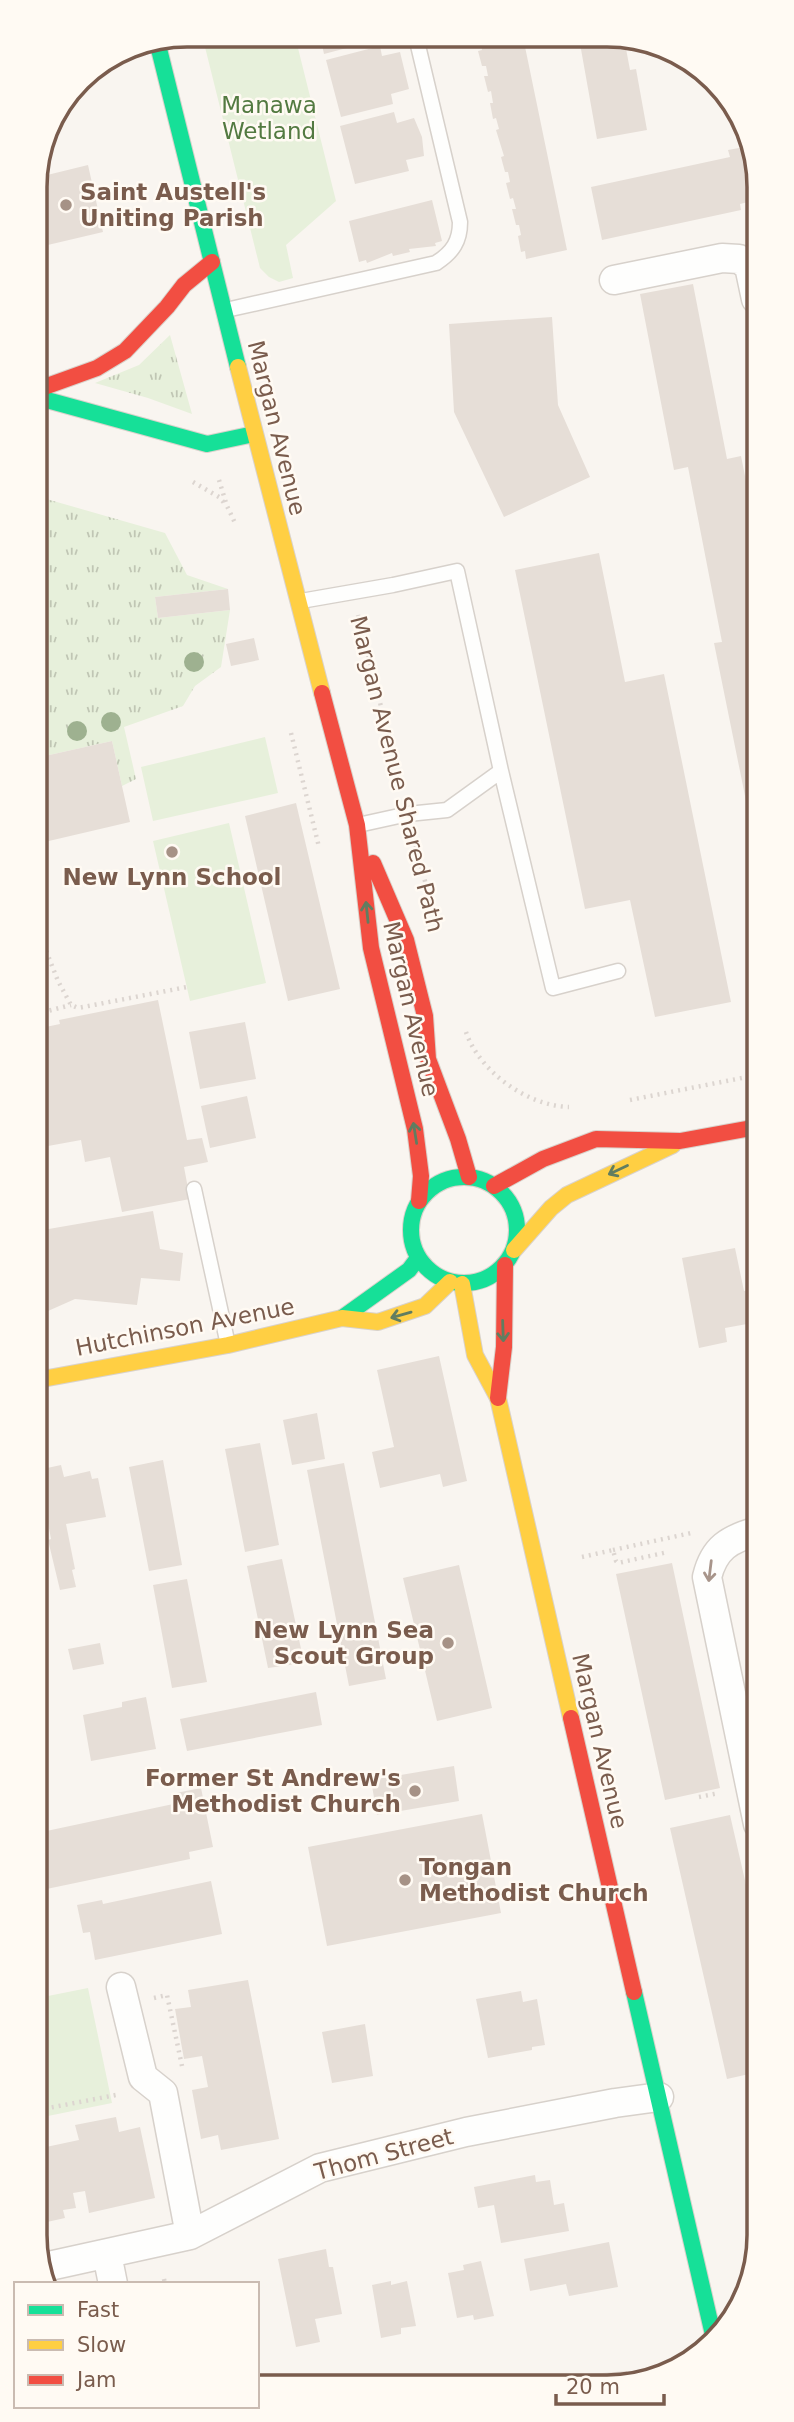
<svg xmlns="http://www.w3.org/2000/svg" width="794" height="2422" font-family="'DejaVu Sans',sans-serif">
<defs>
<pattern id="grass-tufts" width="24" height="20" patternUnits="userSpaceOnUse" patternTransform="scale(1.75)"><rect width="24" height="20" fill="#e7f0db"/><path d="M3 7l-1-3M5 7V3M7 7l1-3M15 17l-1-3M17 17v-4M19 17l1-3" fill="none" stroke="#c0c6b4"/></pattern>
</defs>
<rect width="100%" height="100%" fill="#f9f5f0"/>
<path fill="url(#grass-tufts)" d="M170,335L192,414L148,398L95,383L139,365Z
M36,496L165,533L187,575L228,589L155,597L158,618L230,610L221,667L195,686L183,706L124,727L136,779L122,786L112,741L36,758Z"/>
<path fill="#e7f0db" d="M202,35L295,36L336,201L286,245L293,278L279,282L269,277L260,268Z
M265,737L278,793L153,821L141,767Z
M229,823L266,983L190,1001L153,841Z
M88,1988L112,2103L38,2118V1998Z"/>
<path fill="#e6ded7" d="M320,36H376L377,40L324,54Z
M480,37H523L567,250L526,259L525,251L521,252L518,236L521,235L519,225H516L512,209H516L513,198L510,199L506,183L510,182L508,172H505L501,157L504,156L496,130L499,129L496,118L493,119L490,103H493L491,91L488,92L484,76H488L486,66H482L478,51L482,50Z
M579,38H624L630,70L636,69L647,130L597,139Z
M380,46L382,56L400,52L409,89L391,94L393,104L341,117L326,60Z
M394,112L397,123L414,118L422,137L424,156L406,160L409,171L355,184L340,126Z
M750,146L756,158V200L740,204L741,210L602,240L591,187L730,157L728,150Z
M88,165L103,232L35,248V178Z
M432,200L442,241L435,243L436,246L409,249L410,252L393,256L392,253L367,263L366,260L359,262L349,221Z
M693,284L727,459L741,456L757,536V855L714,643L722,642L688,467L674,470L640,294Z
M552,317L558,405L590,477L504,517L454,412L449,324Z
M599,553L625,682L664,674L731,1002L655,1017L630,900L585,909L515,570Z
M228,589L230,610L158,618L155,597Z
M254,638L259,660L231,666L226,644Z
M112,741L130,822L36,844V758Z
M296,803L340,989L288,1001L245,816Z
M36,958L47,999L36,1002Z
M158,1000L187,1140L202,1138L208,1162L184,1167L190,1199L122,1212L110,1157L85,1162L81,1140L37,1148L36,1029L60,1024L59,1020Z
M245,1022L256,1079L200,1089L189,1032Z
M247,1096L256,1138L210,1148L201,1106Z
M153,1211L160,1249L183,1253L180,1281L141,1278L137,1305L75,1299L48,1311L37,1312V1231Z
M735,1248L744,1291L758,1288V1322L725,1328L727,1342L699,1348L682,1258Z
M439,1356L467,1481L443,1487L440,1474L380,1488L372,1452L394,1447L377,1370Z
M317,1413L325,1459L292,1465L283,1420Z
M260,1443L279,1545L245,1552L225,1449Z
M163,1460L182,1565L149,1571L129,1467Z
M344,1463L386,1679L349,1686L307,1470Z
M61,1465L64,1477L90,1471L92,1479L98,1478L106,1517L66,1524L75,1569L72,1570L76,1587L60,1590L48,1540L51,1539L38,1470Z
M282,1559L304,1663L268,1668L247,1566Z
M672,1563L720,1788L665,1800L616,1574Z
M459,1565L492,1708L437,1721L403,1578Z
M758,1565V1606H757L748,1567Z
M187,1579L207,1682L172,1688L153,1585Z
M100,1643L104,1664L73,1670L68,1649Z
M316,1692L322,1725L187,1751L180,1719Z
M146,1697L156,1749L91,1761L83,1715L122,1707V1702Z
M454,1766L459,1801L377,1815L371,1780Z
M201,1788L213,1847L189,1852L190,1859L37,1891V1833L178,1803L176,1793Z
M482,1814L501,1913L327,1946L308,1847Z
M730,1815L758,1937V2072L727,2079L670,1828Z
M211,1881L222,1934L95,1960L90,1932L83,1933L77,1905L102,1900L103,1904Z
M248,1980L279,2139L221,2150L218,2135L201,2139L192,2090L208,2087L202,2056L184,2059L175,2009L191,2007L188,1990Z
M521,1991L523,2002L537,1999L545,2045L532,2047V2050L488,2058L476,1999Z
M365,2024L373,2076L332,2083L322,2032Z
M116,2117L119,2132L140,2127L155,2198L89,2213L85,2191L73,2193L76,2208L63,2210L65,2218L38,2224V2134L42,2132L46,2147L79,2140L75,2125Z
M535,2175L536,2182L550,2180L554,2205L564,2203L569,2231L501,2243L494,2205L478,2208L474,2187Z
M609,2242L618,2287L569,2296L566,2284L530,2291L524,2259Z
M326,2249L329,2267H333L342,2314L315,2319L320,2342L296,2347L278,2259Z
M481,2261L494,2316L474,2320L473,2315L457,2318L448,2273L464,2270L463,2265Z
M391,2281V2285L407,2281L416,2326L401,2328V2334L381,2338L372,2285Z
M627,2371L628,2384H492V2382Z"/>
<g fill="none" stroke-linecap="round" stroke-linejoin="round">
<g stroke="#d7d1cb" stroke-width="17">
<path id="lane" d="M226,310L436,263C453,252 460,241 460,222L416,37
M301,601L393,585L457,571L501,771L447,810L408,814L358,825
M501,771L553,988L618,971
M194,1189L228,1345"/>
</g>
<g stroke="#d7d1cb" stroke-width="31">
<path id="street" d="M614,280L722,258L739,259L749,266L756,299
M758,1531C729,1539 714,1548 707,1577L758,1824
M121,1987L143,2077L163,2093L190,2235
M107,2254L113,2284
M40,2268L190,2235L320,2168L466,2132L615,2103L659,2097"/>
</g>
<g stroke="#d9d2cb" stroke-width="18">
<path id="fast" d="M157,41L238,367
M36,397L207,444L254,434
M411 1230a53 53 0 1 1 106 0a53 53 0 1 1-106 0Z
M342,1318L409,1270L418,1258
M634,1992L714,2339"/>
</g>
<g stroke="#d9d2cb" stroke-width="18">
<path id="slow" d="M238,367L322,693
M514,1250L551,1208L567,1195L673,1145
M462,1284L475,1355L498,1398L571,1718
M37,1380L228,1345L342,1318L378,1322L425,1306L450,1282"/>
</g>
<g stroke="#d9d2cb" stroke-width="18">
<path id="jam" d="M36,390L97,368L125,351L167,307L184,285L212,262
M322,693L357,825L371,948L415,1129L421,1176L419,1201
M373,863L406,940L425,1016L428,1059L458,1139L469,1177
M494,1186L543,1159L596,1139L680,1141L757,1127
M498,1398L504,1347L505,1265
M571,1718L634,1992"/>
</g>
<path stroke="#dcd5d0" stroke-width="4.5" stroke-dasharray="2 5" stroke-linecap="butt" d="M219,480L227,506L236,525
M193,482L219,497L226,505
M358,615L402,790
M291,733L319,847
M414,839L426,885
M36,925L58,981L71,1005L78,1008L187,987
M36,1014L71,1005
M466,1032C479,1071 527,1106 569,1107
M630,1100L757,1075
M753,1165L757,1185
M613,1550L691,1533
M582,1557L613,1550L616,1561L618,1563L668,1552
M699,1797L719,1793
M154,1998L167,1995L182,2066
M38,2110L116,2095
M164,2279L165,2284"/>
<use href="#lane" stroke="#fefefd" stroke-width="14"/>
<use href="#street" stroke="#fefefd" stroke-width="28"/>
<use href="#fast" stroke="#16e098" stroke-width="16"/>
<use href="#slow" stroke="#ffcf43" stroke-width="16"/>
<use href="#jam" stroke="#f24e42" stroke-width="16"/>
</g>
<g fill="#9eb190">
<circle cx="194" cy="662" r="10"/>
<circle cx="111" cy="722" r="10"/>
<circle cx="77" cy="731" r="10"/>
</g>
<defs><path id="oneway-shaft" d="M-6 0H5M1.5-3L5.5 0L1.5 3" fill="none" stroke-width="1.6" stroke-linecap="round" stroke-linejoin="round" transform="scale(1.75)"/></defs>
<g stroke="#617d60">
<use href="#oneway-shaft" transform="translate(367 912) rotate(-96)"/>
<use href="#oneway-shaft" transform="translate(415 1133) rotate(-99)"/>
<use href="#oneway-shaft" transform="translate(618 1170) rotate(155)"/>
<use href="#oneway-shaft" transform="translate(401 1315) rotate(164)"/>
<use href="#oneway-shaft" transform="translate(503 1331) rotate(88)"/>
</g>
<use stroke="#a8958b" href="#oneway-shaft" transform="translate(710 1571) rotate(97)"/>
<g fill="#a69286" stroke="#fffaf3" stroke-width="2.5">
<circle cx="66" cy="205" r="7"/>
<circle cx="172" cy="852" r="7"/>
<circle cx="448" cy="1643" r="7"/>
<circle cx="415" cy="1791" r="7"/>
<circle cx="405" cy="1880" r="7"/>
</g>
<g text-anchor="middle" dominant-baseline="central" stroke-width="5" stroke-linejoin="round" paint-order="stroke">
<g font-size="23" fill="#537a41" stroke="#fffaf3">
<text x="269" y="105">Manawa<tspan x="269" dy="26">Wetland</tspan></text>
</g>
<g font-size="23" font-weight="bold" fill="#7a5c4d" stroke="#fffaf3" text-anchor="start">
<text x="80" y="192">Saint Austell's<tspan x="80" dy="26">Uniting Parish</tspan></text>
<text x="172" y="877" text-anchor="middle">New Lynn School</text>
<text x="434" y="1630" text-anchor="end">New Lynn Sea<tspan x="434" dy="26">Scout Group</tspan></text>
<text x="401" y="1778" text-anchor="end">Former St Andrew's<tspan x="401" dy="26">Methodist Church</tspan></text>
<text x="419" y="1867">Tongan<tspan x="419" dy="26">Methodist Church</tspan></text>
</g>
<g font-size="23" fill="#7a5c4d" stroke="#fffaf3">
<text transform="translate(277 428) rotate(76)">Margan Avenue</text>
<text transform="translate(397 774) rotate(76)">Margan Avenue Shared Path</text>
<text transform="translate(411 1009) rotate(77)">Margan Avenue</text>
<text transform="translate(185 1327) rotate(-11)">Hutchinson Avenue</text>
<text transform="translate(600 1741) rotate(77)">Margan Avenue</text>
<text transform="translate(384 2154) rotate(-15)">Thom Street</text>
</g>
</g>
<path d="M0 0H794V2422H0ZM187 47H607A140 140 0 0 1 747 187V2235A140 140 0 0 1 607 2375H187A140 140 0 0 1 47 2235V187A140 140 0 0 1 187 47Z" fill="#fffaf3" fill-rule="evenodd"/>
<path fill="none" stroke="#7a5c4d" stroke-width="3.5" d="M187 47H607A140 140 0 0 1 747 187V2235A140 140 0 0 1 607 2375H187A140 140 0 0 1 47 2235V187A140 140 0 0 1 187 47Z"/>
<rect x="14" y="2282" width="245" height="126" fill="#fffaf3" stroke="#cabbb1" stroke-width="2"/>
<rect x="28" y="2305" width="35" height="10" fill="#16e098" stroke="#cabbb1" stroke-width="2"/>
<text x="77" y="2317" font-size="21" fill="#7a5c4d">Fast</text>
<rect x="28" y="2340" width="35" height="10" fill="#ffcf43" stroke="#cabbb1" stroke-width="2"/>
<text x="77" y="2352" font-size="21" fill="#7a5c4d">Slow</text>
<rect x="28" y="2375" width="35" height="10" fill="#f24e42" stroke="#cabbb1" stroke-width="2"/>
<text x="77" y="2387" font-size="21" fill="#7a5c4d">Jam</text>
<path d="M556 2394v10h108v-10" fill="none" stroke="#7a5c4d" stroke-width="3.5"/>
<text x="566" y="2394" font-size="21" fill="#7a5c4d" stroke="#fffaf3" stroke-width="5" paint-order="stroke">20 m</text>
</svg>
